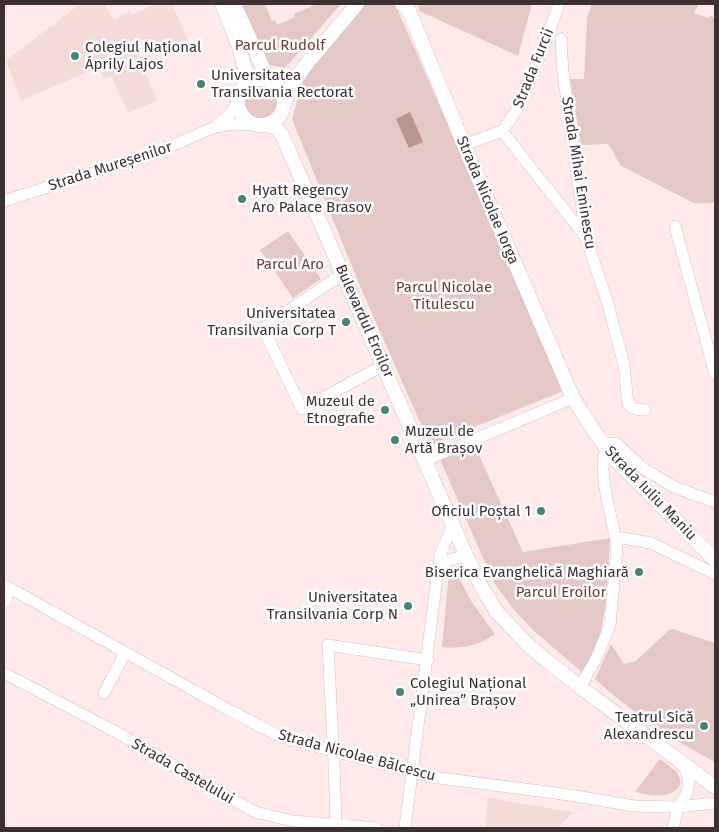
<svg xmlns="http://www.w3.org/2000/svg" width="719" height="832" font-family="'Fira Sans',sans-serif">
<rect width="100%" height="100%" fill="#feebe9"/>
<path fill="#f3dbd7" d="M80,4H104L114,20L130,11L132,15L156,4H172L188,40L150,56L143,40L134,45L157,101L128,113L111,76L104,79L98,67L21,101L6,60Z
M488,798L573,812L558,828H485Z"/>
<path fill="#e3c8c5" d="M240,4H265L272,21L275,20L277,25L295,17L294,14L317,4H341L285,68L270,65L265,61Z
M364,4H395L512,271L563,391L430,445L360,286L292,119C298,103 298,87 305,72Z
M419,4H532L518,56L419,11Z
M592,4H699L694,13L708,18L711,15L715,19V203H694L621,166L608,144L581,145L570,79H584L587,17Z
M243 103a18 18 0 1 1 36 0a18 18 0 1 1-36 0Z
M288,231L321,279L293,298L260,250Z
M474,444L523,552L610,538C608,570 608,603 600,634C596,648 588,659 583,673L535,632L515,611L494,583L439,457Z
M449,573L457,574L471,601L495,634C479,645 461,650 442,647Z
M672,629L715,643V762C671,739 632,713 595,679L611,644L624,664L636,661L669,630Z
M660,759L677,772L681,783C672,801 651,795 635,792Z"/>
<path fill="#ba9590" d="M410,112L423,142L409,148L396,119Z"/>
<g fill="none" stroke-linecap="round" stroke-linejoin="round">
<g stroke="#d8c1be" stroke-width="12">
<path id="minor" d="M561,39L563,73L586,238L608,304L624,365L628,404L634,409L645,410
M215,127L230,114L238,101
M502,131L585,236
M464,145L502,131L510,120L517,109L544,46L559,4
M4,201L155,153L215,127L232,124L257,125
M675,226L715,374
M344,275L332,281L263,328L302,409L384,365
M426,460L573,398
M616,537L651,543L715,574
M438,570L447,561L466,555
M4,585L229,710L279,736L292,740L432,777L570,795L634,806L678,807L715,803
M4,603L10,589
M4,673L116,732L255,812L293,821L376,828
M580,687L596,659L610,625L617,548C615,523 591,460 611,443H616L644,469L674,487L715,502
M104,693L125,653
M336,824L334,762L328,645L428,660
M405,828L438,570L441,553L453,525
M673,828L678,807L687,793L689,781L685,769L680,764"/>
</g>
<g stroke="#d8c1be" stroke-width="15">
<path id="major" d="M222,4L239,47L249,83
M234,4L268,79
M402,4L409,11L464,145L573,398L594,431L613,457L715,560
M238 102a23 23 0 1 1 46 0a23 23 0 1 1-46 0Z
M284,104L294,82L304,67L357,4
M267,125L277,128L282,135L466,555L482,588L497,612L530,647L580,687L715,787"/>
</g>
<use href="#minor" stroke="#fff" stroke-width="11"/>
<use href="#major" stroke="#fff" stroke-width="14"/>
</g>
<g fill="#438577" stroke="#fff" stroke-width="2">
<circle cx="75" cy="56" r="5"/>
<circle cx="201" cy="84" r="5"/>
<circle cx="242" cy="199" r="5"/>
<circle cx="346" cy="322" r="5"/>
<circle cx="385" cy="410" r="5"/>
<circle cx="395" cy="440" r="5"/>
<circle cx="541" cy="511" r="5"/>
<circle cx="639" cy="572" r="5"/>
<circle cx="408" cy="606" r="5"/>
<circle cx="400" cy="692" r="5"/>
<circle cx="704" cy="726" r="5"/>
</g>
<g text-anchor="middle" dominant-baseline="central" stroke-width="5" stroke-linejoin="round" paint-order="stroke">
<g font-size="15" fill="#713c36" stroke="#fff">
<text x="280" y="45">Parcul Rudolf</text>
<text x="290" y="264">Parcul Aro</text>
<text x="444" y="287">Parcul Nicolae<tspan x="444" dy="17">Titulescu</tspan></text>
<text x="561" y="592">Parcul Eroilor</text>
</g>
<g font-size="15" fill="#3b3231" stroke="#fff" text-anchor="end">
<text x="85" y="47" text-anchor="start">Colegiul Național<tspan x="85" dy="17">Áprily Lajos</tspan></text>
<text x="211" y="75" text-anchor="start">Universitatea<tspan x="211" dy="17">Transilvania Rectorat</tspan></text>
<text x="252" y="190" text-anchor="start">Hyatt Regency<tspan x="252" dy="17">Aro Palace Brasov</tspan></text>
<text x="336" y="313">Universitatea<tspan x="336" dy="17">Transilvania Corp T</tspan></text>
<text x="375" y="401">Muzeul de<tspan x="375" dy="17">Etnografie</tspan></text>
<text x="405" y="431" text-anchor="start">Muzeul de<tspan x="405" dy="17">Artă Brașov</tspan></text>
<text x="531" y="511">Oficiul Poștal 1</text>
<text x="629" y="572">Biserica Evanghelică Maghiară</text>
<text x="398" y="597">Universitatea<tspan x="398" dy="17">Transilvania Corp N</tspan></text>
<text x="410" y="683" text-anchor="start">Colegiul Național<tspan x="410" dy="17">„Unirea” Brașov</tspan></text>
<text x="694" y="717">Teatrul Sică<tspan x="694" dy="17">Alexandrescu</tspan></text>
</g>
<g font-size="15" fill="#3b3231" stroke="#fff">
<text transform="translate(533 68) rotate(-68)">Strada Furcii</text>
<text transform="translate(110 166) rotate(-18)">Strada Mureșenilor</text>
<text transform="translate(579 173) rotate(81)">Strada Mihai Eminescu</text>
<text transform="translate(488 200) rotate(67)">Strada Nicolae Iorga</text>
<text transform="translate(365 321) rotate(66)">Bulevardul Eroilor</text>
<text transform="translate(651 493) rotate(46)">Strada Iuliu Maniu</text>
<text transform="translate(357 755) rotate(15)">Strada Nicolae Bălcescu</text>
<text transform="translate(183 771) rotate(30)">Strada Castelului</text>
</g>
</g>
<rect width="719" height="832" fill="none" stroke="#3b3231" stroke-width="10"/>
</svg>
